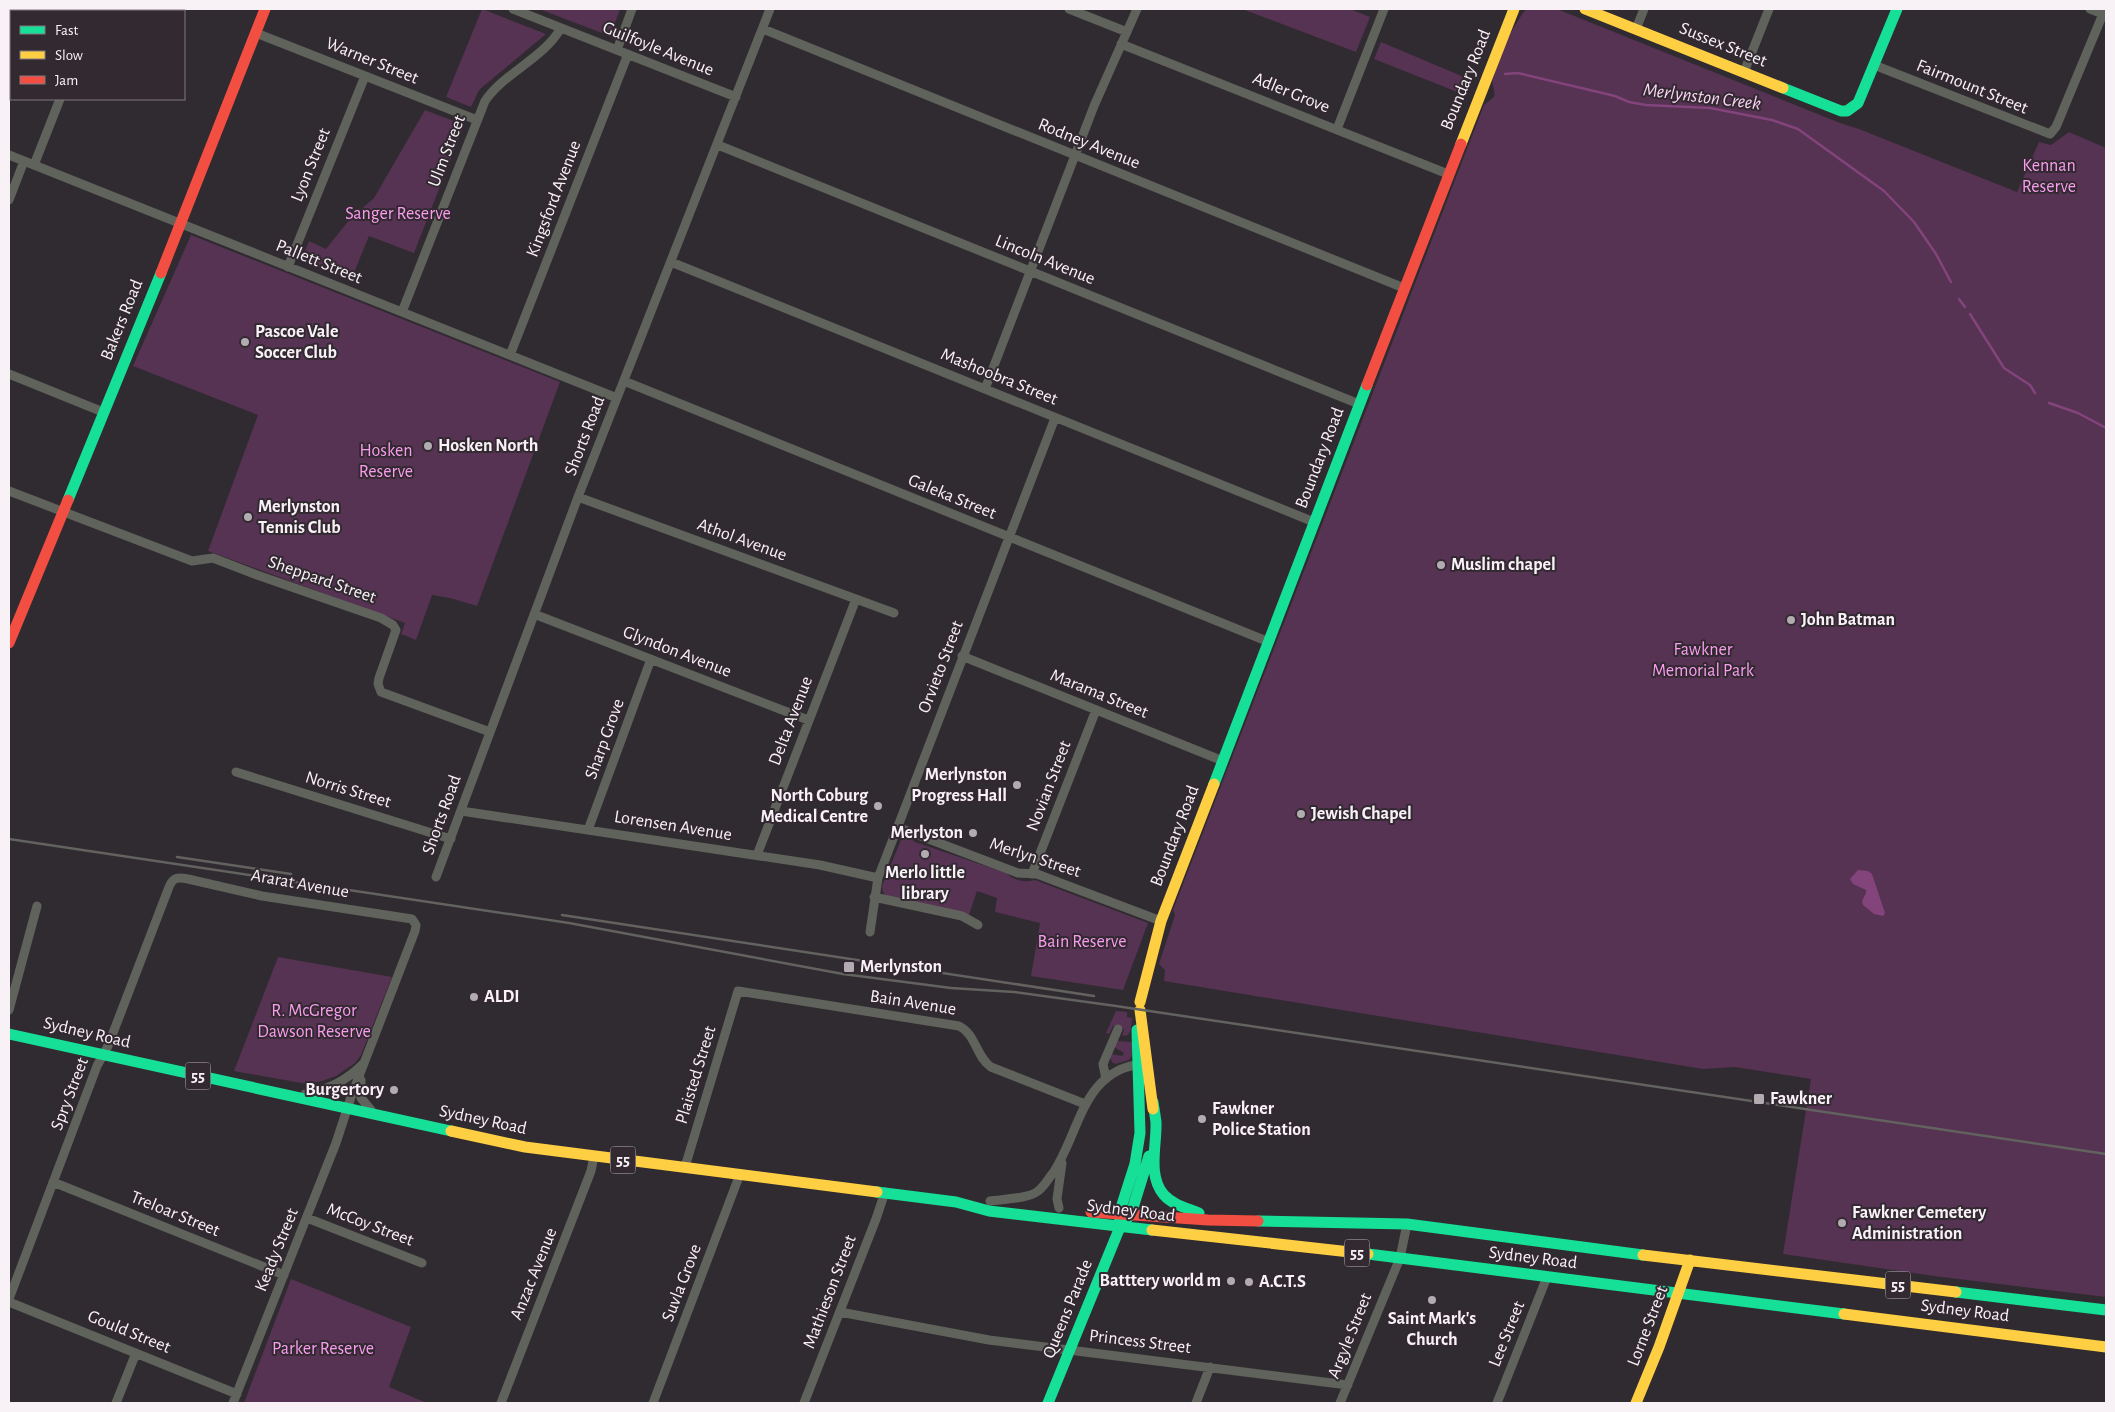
<svg xmlns="http://www.w3.org/2000/svg" width="2115" height="1412" font-family="'Alegreya Sans',sans-serif">
<rect width="100%" height="100%" fill="#302b30"/>
<path fill="#563253" d="M482,9L546,34L479,90L471,107L446,97Z
M539,9H620L610,36Z
M1242,9H1350L1370,17L1356,52Z
M1526,9H1557L1840,123L1859,129L2017,192L2039,142L2051,145L2069,132L2106,148V1297L1934,1276L1783,1254L1811,1079L1735,1067L1703,1069L1164,981L1165,970L1159,964L1175,915L1173,910L1484,105L1494,97C1496,91 1491,85 1493,79C1499,55 1511,29 1526,9Z
M1381,42L1471,80L1465,95L1374,59Z
M425,110L464,125L414,253L369,236L351,280L301,261L309,241L326,249L350,219L374,198Z
M191,235L560,382L477,606L450,598L432,595L416,640L401,634L405,623L208,551L258,415L133,366Z
M907,835L915,842L1006,873C1016,881 1023,883 1035,880L1148,923L1123,990L1031,976L1040,923L995,912L997,898L977,891L969,915L886,896L883,892L882,886L901,840Z
M278,957L392,977L361,1055L355,1063L336,1076L322,1081L307,1084L234,1071Z
M1116,1011L1127,1012V1017L1132,1018L1131,1029L1128,1035L1122,1036L1124,1029L1118,1025L1113,1026L1109,1034L1106,1033Z
M1117,1041L1132,1042V1056L1129,1060L1115,1064L1112,1062L1110,1057L1111,1054L1122,1056L1124,1053L1114,1047Z
M291,1279L411,1327L389,1387L427,1403H244Z"/>
<path fill="#82447b" d="M1858,870L1868,871L1872,874L1885,913L1883,916L1874,914L1863,905L1862,901L1866,893V890L1853,884L1850,879Z"/>
<g fill="none" stroke-linecap="round" stroke-linejoin="round">
<path stroke="#82447b" stroke-width="2.5" d="M1505,74L1518,73L1615,96L1629,102L1646,105L1710,108L1772,120L1798,129L1884,191L1914,222L1936,254L1951,282
M1959,299L1965,307
M1970,314L2004,368L2030,385L2035,393
M2049,403L2078,413L2106,428"/>
<path stroke="#60635b" stroke-width="9" d="M513,9L736,97
M1069,9L1127,32
M2090,9L2103,14
M95,11L96,9
M763,29L1404,288
M1636,29L1644,9
M256,33L477,120
M1121,44L1448,174
M617,50L632,9
M1874,65L2050,134L2056,127L2105,9
M1744,72L1769,9
M1337,129L1384,9
M718,145L1359,404
M9,155L617,398
M34,165L60,99
M9,200L24,161
M671,262L1314,522
M288,267L365,76
M402,312L485,101C505,72 543,59 561,28
M510,355L628,54
M9,374L103,412
M624,381L1269,642
M985,389L1094,106L1137,9
M9,491L192,561L213,558L257,575L381,618L393,625L396,630L379,678L378,684L381,692L490,732
M578,497L894,613
M534,614L808,720
M962,656L1223,761
M236,772L451,839
M461,811L820,865L878,878
M897,827L1018,873L1037,874L1161,921
M588,830L651,659
M757,855L856,599
M1032,874L1096,710
M436,877L578,497L770,9
M874,897L962,916L978,925
M870,932L878,878L1055,418
M9,1010L37,906
M1106,1079L1103,1064L1118,1029
M361,1080V1098L371,1110
M305,1094C329,1089 346,1081 363,1064
M685,1167L738,991L959,1026C976,1034 976,1057 991,1067L1085,1104
M53,1182L284,1275
M990,1201C1002,1199 1029,1199 1038,1191C1044,1187 1048,1179 1053,1173C1080,1133 1082,1070 1142,1064
M1059,1208L1057,1199L1062,1163
M307,1218L422,1263
M9,1299L97,1066L108,1046L169,887C173,877 178,877 188,879L262,896L412,919L416,925L415,931L351,1097L336,1143L233,1403
M9,1302L237,1394
M840,1312L989,1340L1348,1385
M116,1403L136,1353
M501,1403L591,1171L594,1156
M653,1403L740,1174
M804,1403L876,1219L885,1192
M1196,1403L1210,1367
M1340,1403L1400,1258L1407,1224
M1497,1403L1547,1277"/>
<path stroke="#16e098" stroke-width="11" d="M1783,88L1841,111H1847L1858,103L1897,9
M68,500L161,273
M1214,784L1367,385
M9,1034L451,1131
M1153,1102C1154,1108 1155,1115 1156,1122C1157,1144 1147,1176 1164,1195C1173,1205 1187,1208 1199,1213
M877,1192L956,1202L989,1211L1152,1230
M1258,1221L1407,1224L1643,1255
M1120,1222L1119,1214L1135,1164L1140,1133L1137,1030
M1368,1254L1844,1314
M1956,1292L2106,1310
M1048,1403L1120,1227L1131,1214L1149,1156"/>
<path stroke="#ffcf43" stroke-width="11" d="M1585,9L1783,88
M1461,144L1514,9
M1140,1002L1161,921L1214,784
M1140,1010L1153,1109
M451,1131L525,1147L877,1192
M1152,1230L1368,1254
M1643,1255L1956,1292
M1844,1314L2106,1347
M1636,1403L1659,1347L1690,1260"/>
<path stroke="#f24e42" stroke-width="11" d="M161,273L265,9
M1367,385L1461,144
M9,643L68,500
M1091,1212L1208,1220L1258,1221"/>
<path stroke="#62625f" stroke-width="2.5" d="M9,839L569,923L843,974L951,988L1014,992L1116,1006L2106,1154
M177,857L291,874
M562,915L1094,996"/>
</g>
<g fill="#b2acb1" stroke="#322931" stroke-width="2">
<circle cx="245" cy="342" r="5"/>
<circle cx="428" cy="446" r="5"/>
<circle cx="248" cy="517" r="5"/>
<circle cx="1441" cy="565" r="5"/>
<circle cx="1791" cy="620" r="5"/>
<circle cx="1017" cy="785" r="5"/>
<circle cx="878" cy="806" r="5"/>
<circle cx="1301" cy="814" r="5"/>
<circle cx="973" cy="833" r="5"/>
<circle cx="925" cy="854" r="5"/>
<rect x="843" y="961" width="12" height="12" rx="2.5"/>
<circle cx="474" cy="997" r="5"/>
<circle cx="394" cy="1090" r="5"/>
<rect x="1753" y="1093" width="12" height="12" rx="2.5"/>
<circle cx="1202" cy="1119" r="5"/>
<circle cx="1842" cy="1223" r="5"/>
<circle cx="1231" cy="1281" r="5"/>
<circle cx="1249" cy="1282" r="5"/>
<circle cx="1432" cy="1300" r="5"/>
</g>
<g text-anchor="middle" dominant-baseline="central" stroke-width="4" stroke-linejoin="round" paint-order="stroke">
<g fill="#322931" stroke="#bdb6bc" stroke-width="1">
<rect x="185.5" y="1062.5" width="25" height="27" rx="4"/>
<rect x="610.5" y="1146.5" width="25" height="27" rx="4"/>
<rect x="1344.5" y="1239.5" width="25" height="27" rx="4"/>
<rect x="1885.5" y="1271.5" width="25" height="27" rx="4"/>
</g>
<g font-size="16" font-weight="bold" fill="#f8f2f7">
<text x="198" y="1076">55</text>
<text x="623" y="1160">55</text>
<text x="1357" y="1253">55</text>
<text x="1898" y="1285">55</text>
</g>
<g font-size="18" fill="#f8f2f7" stroke="#322931">
<text transform="translate(1723 45) rotate(22)">Sussex Street</text>
<text transform="translate(658 49) rotate(22)">Guilfoyle Avenue</text>
<text transform="translate(372 61) rotate(22)">Warner Street</text>
<text transform="translate(1466 80) rotate(-68)">Boundary Road</text>
<text transform="translate(1972 87) rotate(22)">Fairmount Street</text>
<text transform="translate(1291 93) rotate(22)">Adler Grove</text>
<text transform="translate(1089 144) rotate(22)">Rodney Avenue</text>
<text transform="translate(447 151) rotate(-69)">Ulm Street</text>
<text transform="translate(311 165) rotate(-68)">Lyon Street</text>
<text transform="translate(554 199) rotate(-69)">Kingsford Avenue</text>
<text transform="translate(1045 260) rotate(22)">Lincoln Avenue</text>
<text transform="translate(319 262) rotate(22)">Pallett Street</text>
<text transform="translate(122 320) rotate(-68)">Bakers Road</text>
<text transform="translate(999 377) rotate(22)">Mashoobra Street</text>
<text transform="translate(585 436) rotate(-69)">Shorts Road</text>
<text transform="translate(1320 458) rotate(-69)">Boundary Road</text>
<text transform="translate(952 497) rotate(22)">Galeka Street</text>
<text transform="translate(742 540) rotate(20)">Athol Avenue</text>
<text transform="translate(322 580) rotate(19)">Sheppard Street</text>
<text transform="translate(677 652) rotate(21)">Glyndon Avenue</text>
<text transform="translate(941 667) rotate(-69)">Orvieto Street</text>
<text transform="translate(1099 694) rotate(22)">Marama Street</text>
<text transform="translate(791 721) rotate(-69)">Delta Avenue</text>
<text transform="translate(605 739) rotate(-70)">Sharp Grove</text>
<text transform="translate(1049 786) rotate(-69)">Novian Street</text>
<text transform="translate(348 790) rotate(17)">Norris Street</text>
<text transform="translate(442 815) rotate(-70)">Shorts Road</text>
<text transform="translate(673 826) rotate(9)">Lorensen Avenue</text>
<text transform="translate(1175 836) rotate(-69)">Boundary Road</text>
<text transform="translate(1035 858) rotate(18)">Merlyn Street</text>
<text transform="translate(300 884) rotate(10)">Ararat Avenue</text>
<text transform="translate(913 1003) rotate(9)">Bain Avenue</text>
<text transform="translate(87 1033) rotate(13)">Sydney Road</text>
<text transform="translate(696 1075) rotate(-73)">Plaisted Street</text>
<text transform="translate(70 1094) rotate(-69)">Spry Street</text>
<text transform="translate(483 1120) rotate(12)">Sydney Road</text>
<text transform="translate(1131 1211) rotate(7)">Sydney Road</text>
<text transform="translate(175 1214) rotate(22)">Treloar Street</text>
<text transform="translate(370 1225) rotate(21)">McCoy Street</text>
<text transform="translate(277 1250) rotate(-68)">Keady Street</text>
<text transform="translate(1533 1258) rotate(7)">Sydney Road</text>
<text transform="translate(534 1274) rotate(-68)">Anzac Avenue</text>
<text transform="translate(682 1283) rotate(-69)">Suvla Grove</text>
<text transform="translate(830 1292) rotate(-69)">Mathieson Street</text>
<text transform="translate(1068 1309) rotate(-68)">Queens Parade</text>
<text transform="translate(1965 1311) rotate(7)">Sydney Road</text>
<text transform="translate(1648 1326) rotate(-69)">Lorne Street</text>
<text transform="translate(129 1332) rotate(22)">Gould Street</text>
<text transform="translate(1507 1334) rotate(-68)">Lee Street</text>
<text transform="translate(1350 1336) rotate(-68)">Argyle Street</text>
<text transform="translate(1140 1342) rotate(7)">Princess Street</text>
</g>
<g font-size="18" fill="#fa9def" stroke="#322931">
<text x="2049" y="166">Kennan<tspan x="2049" dy="21">Reserve</tspan></text>
<text x="398" y="214">Sanger Reserve</text>
<text x="386" y="451">Hosken<tspan x="386" dy="21">Reserve</tspan></text>
<text x="1703" y="650">Fawkner<tspan x="1703" dy="21">Memorial Park</tspan></text>
<text x="1082" y="942">Bain Reserve</text>
<text x="314" y="1011">R. McGregor<tspan x="314" dy="21">Dawson Reserve</tspan></text>
<text x="323" y="1349">Parker Reserve</text>
</g>
<g font-size="18" font-weight="bold" fill="#f8f2f7" stroke="#322931" text-anchor="start">
<text x="255" y="332">Pascoe Vale<tspan x="255" dy="21">Soccer Club</tspan></text>
<text x="438" y="446">Hosken North</text>
<text x="258" y="507">Merlynston<tspan x="258" dy="21">Tennis Club</tspan></text>
<text x="1451" y="565">Muslim chapel</text>
<text x="1801" y="620">John Batman</text>
<text x="1007" y="775" text-anchor="end">Merlynston<tspan x="1007" dy="21">Progress Hall</tspan></text>
<text x="868" y="796" text-anchor="end">North Coburg<tspan x="868" dy="21">Medical Centre</tspan></text>
<text x="1311" y="814">Jewish Chapel</text>
<text x="963" y="833" text-anchor="end">Merlyston</text>
<text x="925" y="873" text-anchor="middle">Merlo little<tspan x="925" dy="21">library</tspan></text>
<text x="860" y="967">Merlynston</text>
<text x="484" y="997">ALDI</text>
<text x="384" y="1090" text-anchor="end">Burgertory</text>
<text x="1770" y="1099">Fawkner</text>
<text x="1212" y="1109">Fawkner<tspan x="1212" dy="21">Police Station</tspan></text>
<text x="1852" y="1213">Fawkner Cemetery<tspan x="1852" dy="21">Administration</tspan></text>
<text x="1221" y="1281" text-anchor="end">Batttery world m</text>
<text x="1259" y="1282">A.C.T.S</text>
<text x="1432" y="1319" text-anchor="middle">Saint Mark's<tspan x="1432" dy="21">Church</tspan></text>
</g>
<g font-size="19" font-style="italic" fill="#fbd4f5" stroke="#322931">
<text transform="translate(1702 97) rotate(7)">Merlynston Creek</text>
</g>
</g>
<rect width="2115" height="1412" fill="none" stroke="#f8f2f7" stroke-width="20"/>
<rect x="10" y="10" width="175" height="90" fill="#322931" stroke="#817980"/>
<rect x="20" y="26" width="25" height="8" fill="#16e098" stroke="#817980"/>
<text x="55" y="35" font-size="15" fill="#f8f2f7">Fast</text>
<rect x="20" y="51" width="25" height="8" fill="#ffcf43" stroke="#817980"/>
<text x="55" y="60" font-size="15" fill="#f8f2f7">Slow</text>
<rect x="20" y="76" width="25" height="8" fill="#f24e42" stroke="#817980"/>
<text x="55" y="85" font-size="15" fill="#f8f2f7">Jam</text>
</svg>
